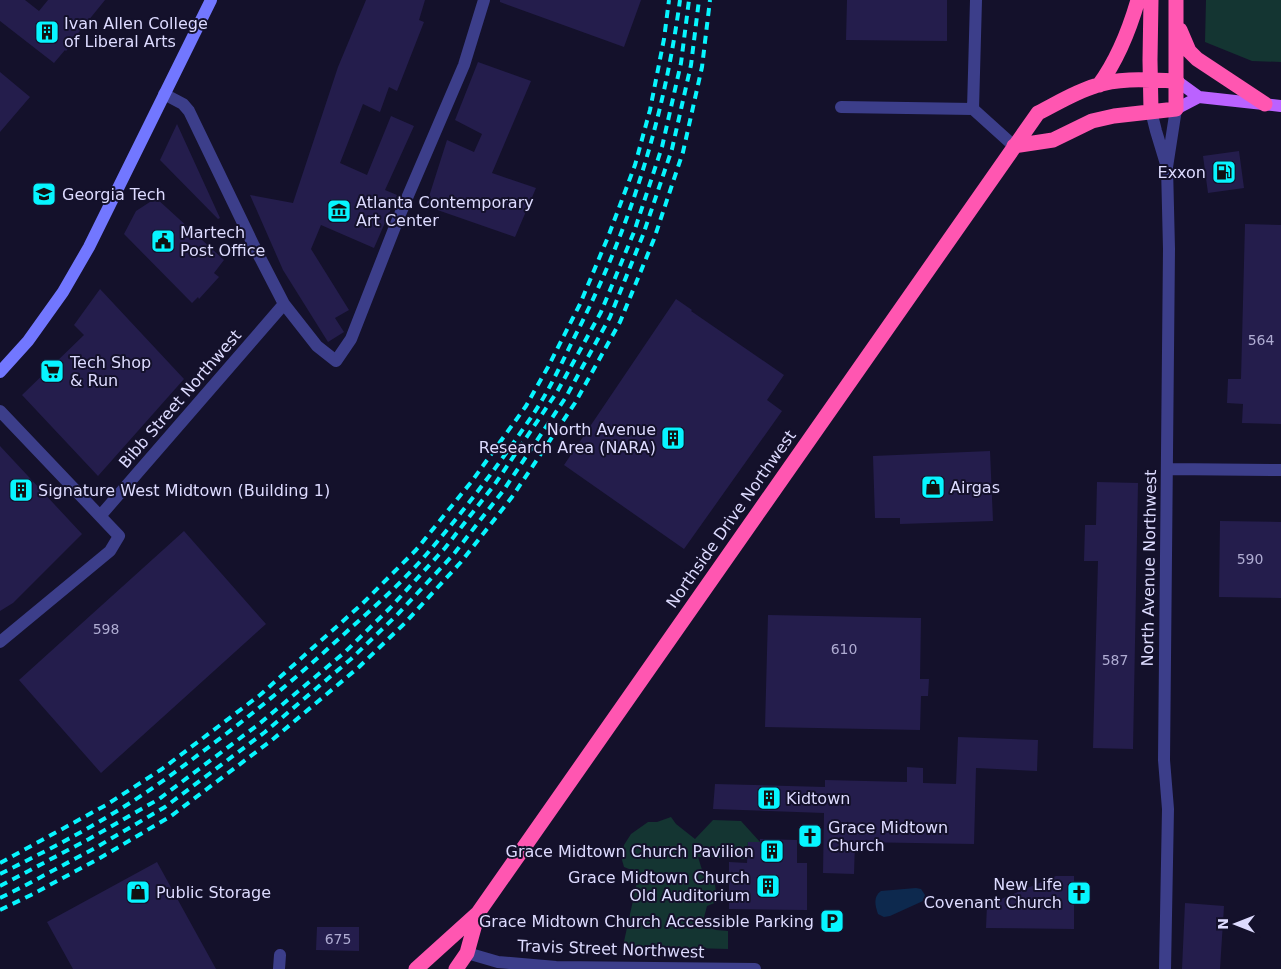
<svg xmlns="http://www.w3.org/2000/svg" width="1281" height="969" font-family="'DejaVu Sans',sans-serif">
<rect width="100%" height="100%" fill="#14112b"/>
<path fill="#143532" d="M1206,0H1281V62L1252,61L1205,42Z
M671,817L676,824L695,839L713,820L741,821L760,842H748L747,859L698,857L703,873L715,884L717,902L707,906L702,925L716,930L728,931V949L623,946L639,873L624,867L622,860L624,845L631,834L648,822H657Z"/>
<path fill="#0d294e" d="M916,888L921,889L925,895L923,901L890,916L884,917L878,914C875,905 873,897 881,891Z"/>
<path fill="#241d4c" d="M0,0H25L39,11L48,0H105L75,37L77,38L66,51L65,50L54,63L0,21Z
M366,0H425L419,20L424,22L397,91L389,87L380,112L363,104L340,163L367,175L391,116L414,126L385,190L397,195L374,248L321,225L311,249L349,310L335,318L344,332L328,342L283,270L250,195L293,203L338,67Z
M500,0H641L624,47L500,2Z
M847,0H947V41L846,40Z
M478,62L531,81L492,173L536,188L515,237L426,206L447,140L474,152L482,134L455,120Z
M0,72L30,97L0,132Z
M177,124L220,218L218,219L160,160Z
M1239,151L1244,188L1208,193L1203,156Z
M156,198L224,260L214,273L219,277L199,299L198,297L192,303L124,234L136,211Z
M1245,224L1281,225V424L1242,423L1243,404L1227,403L1228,379H1241Z
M100,289L184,379L98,476L22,395L84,335L74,325Z
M676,299L692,310L691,311L784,375L767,400L782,411L684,549L564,465Z
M0,446L82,534L13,603L0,611Z
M990,451L993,521L900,524V518H875L873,456Z
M1097,482L1138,483L1133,749L1093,748L1098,561H1084L1085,525H1096Z
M1220,521L1281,522V598L1219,597Z
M184,531L266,624L101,773L19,680Z
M768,615L921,618L920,679H929L928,696H921L920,730L765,727Z
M958,737L1038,740L1037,771L976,768L974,844L855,842L854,874L823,873L824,813L713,809L715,784L825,787V780L907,782V767L923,768V783L956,784Z
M760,839L797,840V863H807V910L729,909V862L747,863L748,842H760Z
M157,862L216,969H73L47,922Z
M1056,876H1074V929L986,928L987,905Z
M1185,903L1224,906L1220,969H1182Z
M317,927H359V951L316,950Z"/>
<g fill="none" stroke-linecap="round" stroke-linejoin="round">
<path stroke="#3c3e8a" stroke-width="12" d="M164,94L183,104L189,111L254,246L284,304L317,346L336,361L351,339L398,219L464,65L484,0
M841,107L973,109L1014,146
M973,109L976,0
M1151,111L1156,131L1166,164
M0,411L119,536L110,551L0,642
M1168,469L1281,470
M101,515L284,304
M467,953L498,962L556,967L755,969
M279,969L280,955
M1165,969L1168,809L1164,760L1169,249L1167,167L1176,109"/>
<path stroke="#7277ff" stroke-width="12" d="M0,372L28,341L63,292L89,247L211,0"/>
<path stroke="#bb62ff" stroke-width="12" d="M1177,81L1199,97L1281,106
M1176,109L1199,97"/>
<path stroke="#ff56b1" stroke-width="15" d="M1151,0L1150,60L1151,111
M1180,30L1189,51L1197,59L1265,104
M1099,85C1118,59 1129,31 1138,0
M1014,146L1053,140L1092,121L1114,116L1176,109V0
M416,969L478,913L1038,113C1056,104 1075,92 1095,86C1120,77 1150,80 1177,81
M456,969L467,953L478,913"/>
<path stroke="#07f5ff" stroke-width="4" stroke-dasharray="8 6" stroke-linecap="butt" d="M0,863L106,805L162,769L260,695L362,604L416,550L472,481L526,406L548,367L580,304L608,237L635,165L650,110L664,39L669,0
M0,874C38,855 76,836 112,814C151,791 186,764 222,737C260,708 297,677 333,644C364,616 397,588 425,556C464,511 501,462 534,413C550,389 562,362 575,336C630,229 664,119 680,0
M0,886L89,839L159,799L259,724L345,652L390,608L445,548L495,484L557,392L601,312L634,232L662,147L681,63L689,0
M0,898L26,885L95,848L165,807L265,732L351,659L397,615L453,555L503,491L566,397L610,317L643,235L672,149L691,65L699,0
M0,910L31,895L100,858L171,816L272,740L359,667L405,623L461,562L512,497L575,403L620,322L654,239L683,152L702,67L710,0"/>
</g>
<defs>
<g id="building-square" transform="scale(1.25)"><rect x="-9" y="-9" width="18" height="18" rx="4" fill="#07f5ff" stroke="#14112b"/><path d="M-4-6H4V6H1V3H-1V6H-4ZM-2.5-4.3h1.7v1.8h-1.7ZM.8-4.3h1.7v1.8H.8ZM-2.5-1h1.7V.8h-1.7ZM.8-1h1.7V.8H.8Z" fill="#111"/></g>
<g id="fuel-square" transform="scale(1.25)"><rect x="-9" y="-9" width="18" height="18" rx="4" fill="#07f5ff" stroke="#14112b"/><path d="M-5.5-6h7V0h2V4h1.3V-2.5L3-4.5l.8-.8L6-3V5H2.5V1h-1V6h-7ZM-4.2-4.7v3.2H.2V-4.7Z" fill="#111"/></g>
<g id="university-square" transform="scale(1.25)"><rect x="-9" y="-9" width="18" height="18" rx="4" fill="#07f5ff" stroke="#14112b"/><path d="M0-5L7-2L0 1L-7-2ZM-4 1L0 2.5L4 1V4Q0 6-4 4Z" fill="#111"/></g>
<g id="museum-square" transform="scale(1.25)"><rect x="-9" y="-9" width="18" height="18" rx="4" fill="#07f5ff" stroke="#14112b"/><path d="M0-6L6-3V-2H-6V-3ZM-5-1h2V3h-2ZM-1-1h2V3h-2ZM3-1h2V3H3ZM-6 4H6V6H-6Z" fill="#111"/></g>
<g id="civic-square" transform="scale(1.25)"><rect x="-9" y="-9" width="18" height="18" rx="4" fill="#07f5ff" stroke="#14112b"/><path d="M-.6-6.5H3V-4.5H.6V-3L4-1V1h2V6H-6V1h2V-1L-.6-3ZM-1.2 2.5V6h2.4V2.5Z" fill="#111"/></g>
<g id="supermarket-square" transform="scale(1.25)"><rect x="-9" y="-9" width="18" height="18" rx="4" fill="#07f5ff" stroke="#14112b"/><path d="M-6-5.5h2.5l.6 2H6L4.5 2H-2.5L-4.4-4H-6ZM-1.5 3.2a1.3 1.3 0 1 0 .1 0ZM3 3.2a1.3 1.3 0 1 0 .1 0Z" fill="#111"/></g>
<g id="shop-square" transform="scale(1.25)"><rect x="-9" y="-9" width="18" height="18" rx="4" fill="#07f5ff" stroke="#14112b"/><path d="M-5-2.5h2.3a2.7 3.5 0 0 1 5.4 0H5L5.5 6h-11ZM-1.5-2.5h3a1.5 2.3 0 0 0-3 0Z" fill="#111"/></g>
<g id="church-square" transform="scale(1.25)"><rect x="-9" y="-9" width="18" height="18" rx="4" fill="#07f5ff" stroke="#14112b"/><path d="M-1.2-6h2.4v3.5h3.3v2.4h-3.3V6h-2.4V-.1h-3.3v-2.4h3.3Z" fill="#111"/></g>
<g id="parking-square" transform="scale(1.25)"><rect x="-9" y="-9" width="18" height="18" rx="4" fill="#07f5ff" stroke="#14112b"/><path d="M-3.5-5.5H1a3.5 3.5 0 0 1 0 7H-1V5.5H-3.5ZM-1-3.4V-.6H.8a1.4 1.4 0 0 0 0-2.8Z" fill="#111"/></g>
</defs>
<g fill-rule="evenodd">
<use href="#building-square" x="47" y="32"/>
<use href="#fuel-square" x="1224" y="172"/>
<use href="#university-square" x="44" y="194"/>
<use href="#museum-square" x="339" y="211"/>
<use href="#civic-square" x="163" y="241"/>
<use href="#supermarket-square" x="52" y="371"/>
<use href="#building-square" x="673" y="438"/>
<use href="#shop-square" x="933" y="487"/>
<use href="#building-square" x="21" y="490"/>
<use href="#building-square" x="769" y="798"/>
<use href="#church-square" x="810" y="836"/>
<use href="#building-square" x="772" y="851"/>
<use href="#building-square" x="768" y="886"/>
<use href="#shop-square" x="138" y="892"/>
<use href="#church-square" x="1079" y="893"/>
<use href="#parking-square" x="832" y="921"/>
</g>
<g text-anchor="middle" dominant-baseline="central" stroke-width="4" stroke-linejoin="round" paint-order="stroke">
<g font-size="14" fill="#afacd2">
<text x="1261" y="340">564</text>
<text x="1250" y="559">590</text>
<text x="106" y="629">598</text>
<text x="844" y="649">610</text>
<text x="1115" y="660">587</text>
<text x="338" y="939">675</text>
</g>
<g font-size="16" fill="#dddbff" stroke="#14112b" text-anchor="start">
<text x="64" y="23">Ivan Allen College<tspan x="64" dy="18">of Liberal Arts</tspan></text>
<text x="1206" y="172" text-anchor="end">Exxon</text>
<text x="62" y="194">Georgia Tech</text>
<text x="356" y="202">Atlanta Contemporary<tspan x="356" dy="18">Art Center</tspan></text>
<text x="180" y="232">Martech<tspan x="180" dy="18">Post Office</tspan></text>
<text x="70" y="362">Tech Shop<tspan x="70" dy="18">&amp; Run</tspan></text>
<text x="656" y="429" text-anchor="end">North Avenue<tspan x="656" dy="18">Research Area (NARA)</tspan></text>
<text x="950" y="487">Airgas</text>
<text x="38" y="490">Signature West Midtown (Building 1)</text>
<text x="786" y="798">Kidtown</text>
<text x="828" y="827">Grace Midtown<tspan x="828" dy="18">Church</tspan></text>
<text x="754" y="851" text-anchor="end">Grace Midtown Church Pavilion</text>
<text x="750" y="877" text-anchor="end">Grace Midtown Church<tspan x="750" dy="18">Old Auditorium</tspan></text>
<text x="1062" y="884" text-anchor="end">New Life<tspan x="1062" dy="18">Covenant Church</tspan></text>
<text x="156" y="892">Public Storage</text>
<text x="814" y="921" text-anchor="end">Grace Midtown Church Accessible Parking</text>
</g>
<g font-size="16" fill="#dddbff" stroke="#14112b">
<text transform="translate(180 399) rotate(-49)">Bibb Street Northwest</text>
<text transform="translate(731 519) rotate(-55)">Northside Drive Northwest</text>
<text transform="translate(1149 568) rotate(-89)">North Avenue Northwest</text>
<text transform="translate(611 949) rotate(2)">Travis Street Northwest</text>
</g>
</g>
<g transform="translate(1236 924) rotate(270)" stroke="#14112b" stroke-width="4" paint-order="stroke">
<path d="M0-4L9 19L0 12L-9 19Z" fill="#dddbff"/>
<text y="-8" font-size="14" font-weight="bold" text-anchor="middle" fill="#dddbff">N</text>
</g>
</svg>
